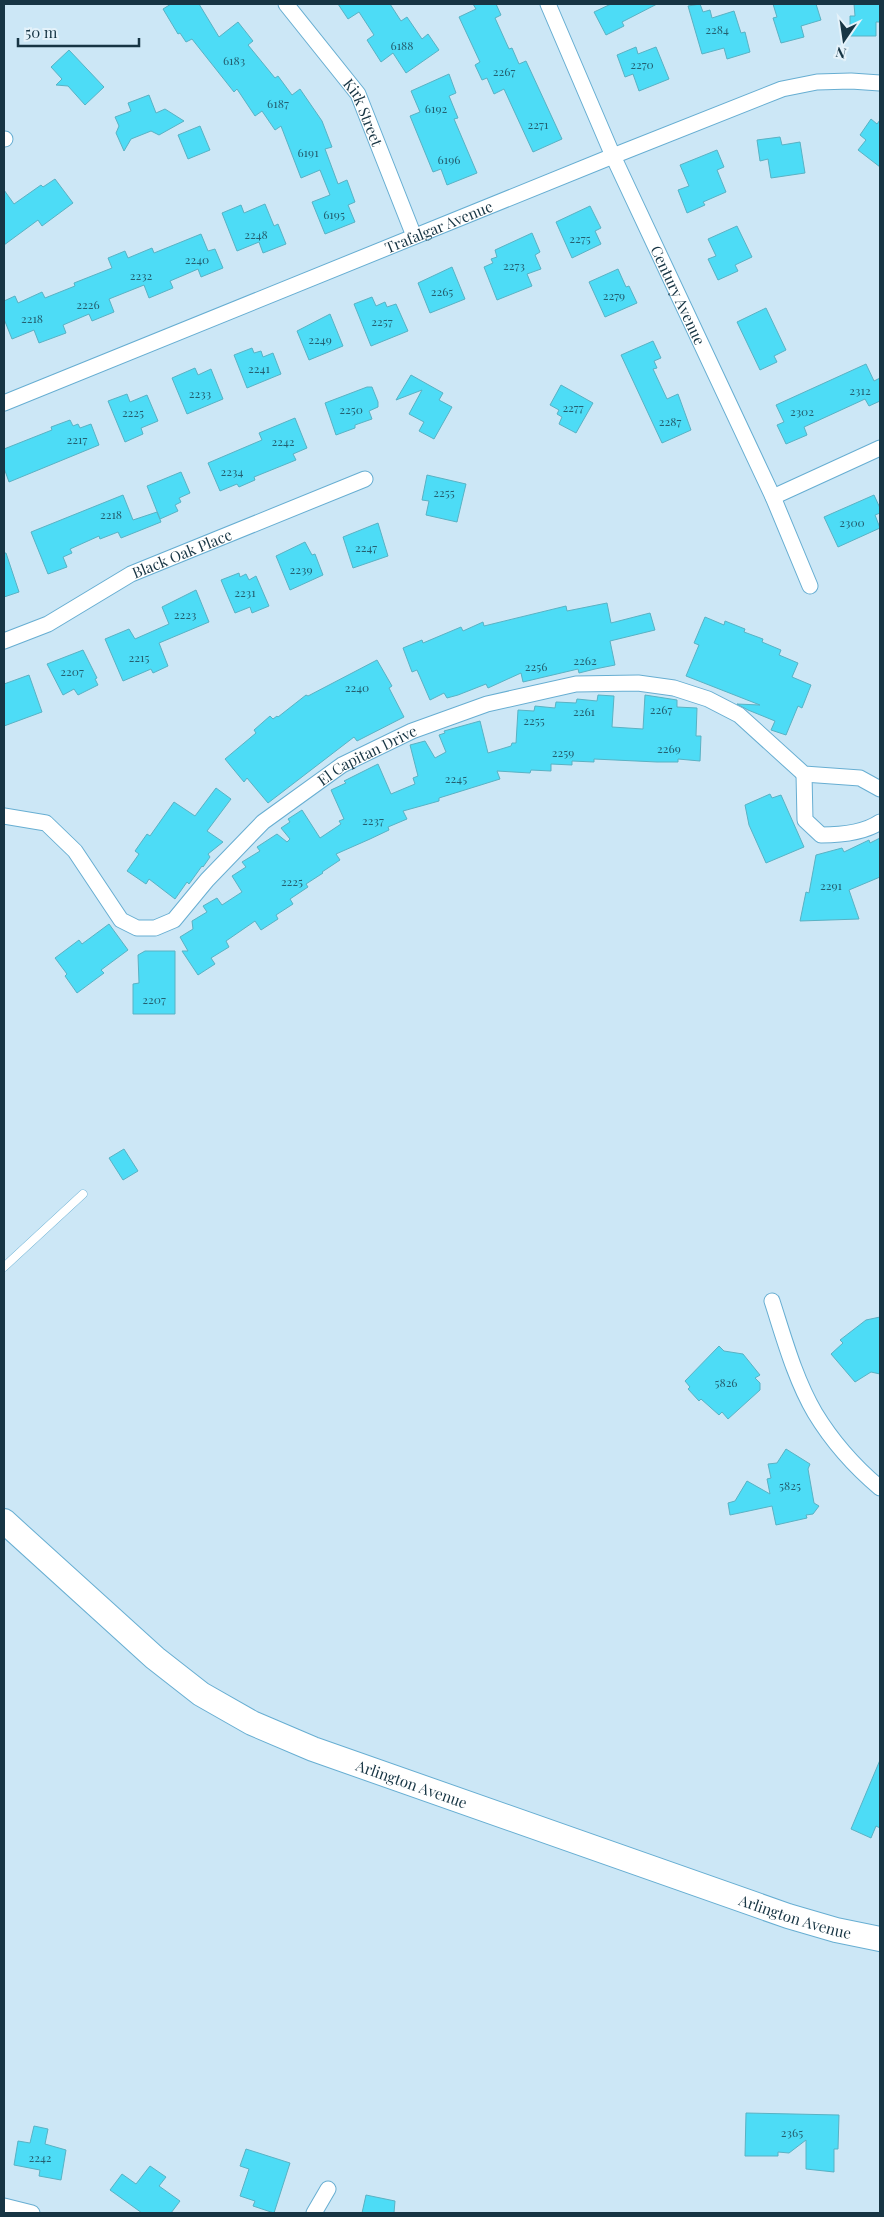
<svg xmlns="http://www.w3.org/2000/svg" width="884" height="2217" font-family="'Playfair Display',serif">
<rect width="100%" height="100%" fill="#cce7f6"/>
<path fill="#4ddcf6" stroke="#59b2c4" d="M171,4H199L219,37L238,22L253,41L248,45L275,78L278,76L292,95L300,89L322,121L332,147L325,149L338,184L347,180L355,202L348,205L355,222L325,234L312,202L330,195L320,170L301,178L281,126L275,130L262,111L255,116L237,89L234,92L192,39L186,42L180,33L178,34L163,9Z
M338,4H390L401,21L407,17L422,39L428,34L439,50L406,73L393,53L381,62L367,40L374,35L359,12L348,19Z
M473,4H496L501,15L495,18L509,49L512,48L519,64L526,61L562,139L533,152L504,89L494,94L487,78L482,80L475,65L480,62L459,17L476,9Z
M611,4H657L622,22L624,26L606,35L594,12Z
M700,4L703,12L710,10L712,18L734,11L741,33L745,32L750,52L727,59L724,48L702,54L688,6Z
M773,4H816L821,20L801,26L804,37L781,43L773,18L777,17Z
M854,4H880V22H876V36H850V16H855Z
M636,47L638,54L656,47L669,79L639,91L633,74L625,77L617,55Z
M69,50L104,87L85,105L68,86L56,85L62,79L51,67Z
M449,74L456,93L449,96L458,118L454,119L477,173L447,185L441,169L433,172L410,116L420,112L411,91Z
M149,95L156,113L165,109L184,121L159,135L151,131L131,139L124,151L116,133L119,126L115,117L131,111L128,103Z
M871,119L877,124L880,120V167L858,150L866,140L860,135Z
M200,126L210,150L188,159L178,135Z
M780,137L782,145L800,142L805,173L771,178L768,159L760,161L757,140Z
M717,150L724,167L717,170L726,192L703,202L705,205L687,213L678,190L689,186L680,165Z
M55,179L73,203L42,226L38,220L4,245V190L14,204L41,185L43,187Z
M265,204L274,226L278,224L286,244L263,253L259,242L237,251L222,213L241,205L244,213Z
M590,206L601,228L595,231L601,244L572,258L556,222Z
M737,226L752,257L735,265L738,271L718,280L708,259L716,256L708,239Z
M532,233L540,252L535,255L541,269L527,274L532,286L497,300L484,267L493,263L491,259L497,257L495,250Z
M201,234L208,251L215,249L223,268L201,277L198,269L170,281L173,288L149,298L144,285L109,299L114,312L92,321L89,314L63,325L66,333L39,343L34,330L12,339L4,319V301L15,296L18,303L42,292L45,298L75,286L74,283L112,268L108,258L125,251L128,258L152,248L154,253Z
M452,267L465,299L430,313L418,283Z
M618,269L626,287L629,286L637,303L605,317L589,282Z
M372,297L376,306L385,302L387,307L396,304L408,331L371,346L354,304Z
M766,308L786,350L774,356L777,362L760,370L737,322Z
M330,314L343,346L309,360L297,331Z
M653,341L661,358L654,361L657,368L653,369L667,399L678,394L691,430L662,443L621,355Z
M252,348L254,353L261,351L263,357L273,353L281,374L247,388L234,355Z
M866,364L874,381L880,378V401L869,406L865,399L804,427L807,435L786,444L777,425L784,422L776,405Z
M195,368L198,375L211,369L223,399L187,414L172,378Z
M411,375L443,393L439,400L452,407L434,439L419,431L424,422L409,414L422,390L396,400Z
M561,385L593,403L576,433L559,424L562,417L557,414L559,410L550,405Z
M367,387H372L378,402V407L369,411L372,419L355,425V428L336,435L325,403Z
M127,394L130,402L147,395L158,421L141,428L143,434L125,442L108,401Z
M295,418L307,448L293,454L296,460L254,477L255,480L239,487L237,484L220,491L208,463L262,440L259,433Z
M70,420L73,426L78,424L80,428L91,424L99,445L9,482L4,468V449L52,430L51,427Z
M181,472L190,493L179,498L181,502L175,505L178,511L160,519L147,486Z
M427,475L466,484L457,522L426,515L429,501L422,500Z
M123,495L133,520L157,512L161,522L121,538L118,532L100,539L99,536L70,549L72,553L63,557L67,567L48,574L31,532Z
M874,495L880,508V513L875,515L880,528L838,547L824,517Z
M378,523L388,556L353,568L343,537Z
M305,542L312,555L315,554L323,575L290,590L276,556Z
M4,553H6L19,592L4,597Z
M239,573L240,577L246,574L249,580L256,576L269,606L252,613L250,607L235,613L221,580Z
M196,590L209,622L159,643L168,666L153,673L151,669L123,681L105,639L129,629L135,639L169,624L162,607Z
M607,603L611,623L650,613L655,630L610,641L615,665L595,669L579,673L578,669L523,682L521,673L488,688L486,684L458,695L447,698L444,693L430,700L417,670L412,672L403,648L422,640L423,643L461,627L463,631L483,622L484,626L566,606L567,611Z
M705,617L724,625L725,621L745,629L744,632L763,639L762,642L781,650L779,655L798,663L792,677L811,685L802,708L798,706L786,735L771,730L775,721L748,710L737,704L760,705L686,676L699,645L694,643Z
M83,650L97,678L95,679L98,685L78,695L74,689L63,695L47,664Z
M377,660L392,686L389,688L404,717L357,741L354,737L268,803L247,778L244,782L225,759L256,733L254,730L270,716L273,719L277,716L278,717L306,695L308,696Z
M29,675L42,712L4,726V684Z
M598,695L614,696L612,727L643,729L645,695L677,700V707L697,708L696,736H701L700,761L678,759V762H657L594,759V762L572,761V765L551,764V771L531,770L530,773L497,771L500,779L439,798V801L403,811L407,819L388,827L389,830L370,839L336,854L340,860L322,872L323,873L306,884L308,887L290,899L293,904L276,915L278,919L261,930L255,921L226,941L229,947L211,958L215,964L198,975L182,951H188L180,937L193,929L192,921L207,912L203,906L217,898L222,905L242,892L232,876L246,867L242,862L260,851L257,847L277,834L287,842L290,839L281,828L290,822L288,819L302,810L320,838L341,824L339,821L344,819L331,790L346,783L344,781L378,764L391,794L415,784L413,778L418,776L410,745L425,741L435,758L446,752L439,735L445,733L444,731L480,721L488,753L511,746L512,743H516L518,710L534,711L535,706L555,708L556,702L576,703L577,699L597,701Z
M216,788L231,799L207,831L223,842L208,854L210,857L203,867L202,866L189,884L187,882L175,899L149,879L146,884L127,871L139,854L135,851L147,834L150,836L174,802L195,816Z
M770,794L772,798L781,795L804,847L766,863L749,825L745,805Z
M880,838V877L849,890L859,919L800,921L806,892L809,893L816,855L842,848L844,852L869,840L870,843Z
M109,924L128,950L101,970L104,973L77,993L65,976L67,974L55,958L79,940L82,944Z
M145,951H175V1014H133V984L139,983L138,955Z
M124,1149L138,1171L123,1180L109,1158Z
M880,1317V1374L871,1372L855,1382L831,1354L843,1343L840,1340L866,1320Z
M719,1346L724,1351L743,1354L760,1375L755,1378L760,1383V1390L728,1419L722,1412L719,1415L701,1399L699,1401L688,1389L690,1387L685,1381Z
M786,1449L810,1464L808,1469L814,1503L819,1506L813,1514L806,1515L807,1518L776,1525L772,1506L730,1515L728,1503L735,1501L747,1481L770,1494L767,1479L771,1478L768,1464L777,1463Z
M880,1760V1828L876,1826L871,1838L851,1829Z
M746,2113L839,2115L838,2149H834V2172L806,2169V2140L789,2153L778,2152V2156H745Z
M34,2126L48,2129L45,2144L66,2150L61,2180L39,2176L40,2170L14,2165L18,2141L30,2143Z
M246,2149L290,2163L274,2213L253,2206L255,2201L240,2196L249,2169L240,2166Z
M150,2166L166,2177L159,2186L180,2201L171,2213H142L110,2190L122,2174L136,2184Z
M366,2195L395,2201L394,2213H362Z"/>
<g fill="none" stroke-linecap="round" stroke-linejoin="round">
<g stroke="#67aed2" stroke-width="9">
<path id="service" d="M4,1267L83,1194"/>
</g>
<g stroke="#67aed2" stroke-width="17">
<g id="minor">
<path id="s1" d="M286,4L358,94L414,236"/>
<path id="s2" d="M548,4L613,156L773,497L810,586"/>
<path d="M4,139H5"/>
<path id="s3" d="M4,403L613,156L782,89L817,82L851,81L880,83"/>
<path d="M773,497L880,448"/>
<path id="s4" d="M4,641L48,624L131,574L365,479"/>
<path d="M804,774L805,820L821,835C841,835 864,833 880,822"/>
<path id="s5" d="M4,816L46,823L75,851L121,920L137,928H155L174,920L207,880L263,822L342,765L412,731L487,704L576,684L638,683L674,688L708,699L739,715L804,774L860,778L880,789"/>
<path d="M772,1301C784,1338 795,1379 815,1413C832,1441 855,1467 880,1488"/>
<path d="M4,2206L32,2213"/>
<path d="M314,2213L328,2189"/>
</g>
</g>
<g stroke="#67aed2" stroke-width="26">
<g id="primary">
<path id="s6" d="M4,1521L155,1658L201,1694L252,1723L313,1749L788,1916L836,1930L880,1939"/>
</g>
</g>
<use href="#service" stroke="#fff" stroke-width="8"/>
<use href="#minor" stroke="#fff" stroke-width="15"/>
<use href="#primary" stroke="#fff" stroke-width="24"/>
</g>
<g text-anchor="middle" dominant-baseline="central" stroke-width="4.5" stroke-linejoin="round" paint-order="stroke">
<g font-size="12" fill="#245f70">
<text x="717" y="29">2284</text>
<text x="402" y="45">6188</text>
<text x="234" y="60">6183</text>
<text x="642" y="64">2270</text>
<text x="504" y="71">2267</text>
<text x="278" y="103">6187</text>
<text x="436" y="108">6192</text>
<text x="538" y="124">2271</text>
<text x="308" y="152">6191</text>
<text x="449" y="159">6196</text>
<text x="334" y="214">6195</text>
<text x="256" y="234">2248</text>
<text x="580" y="238">2275</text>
<text x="197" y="259">2240</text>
<text x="514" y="265">2273</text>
<text x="141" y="275">2232</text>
<text x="442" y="291">2265</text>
<text x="614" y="295">2279</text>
<text x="88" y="304">2226</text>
<text x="32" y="318">2218</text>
<text x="382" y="321">2257</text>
<text x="320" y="339">2249</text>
<text x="259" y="368">2241</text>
<text x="860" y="390">2312</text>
<text x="200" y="393">2233</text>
<text x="573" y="407">2277</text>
<text x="351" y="409">2250</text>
<text x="802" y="411">2302</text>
<text x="133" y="412">2225</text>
<text x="670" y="421">2287</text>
<text x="77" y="439">2217</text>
<text x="283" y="441">2242</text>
<text x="232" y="471">2234</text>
<text x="444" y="492">2255</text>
<text x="111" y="514">2218</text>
<text x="852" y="522">2300</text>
<text x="366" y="547">2247</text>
<text x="301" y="569">2239</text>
<text x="245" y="592">2231</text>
<text x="185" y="614">2223</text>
<text x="139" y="657">2215</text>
<text x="585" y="660">2262</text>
<text x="536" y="666">2256</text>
<text x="72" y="671">2207</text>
<text x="357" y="687">2240</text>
<text x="661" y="709">2267</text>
<text x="584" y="711">2261</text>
<text x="534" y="720">2255</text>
<text x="669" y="748">2269</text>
<text x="563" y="752">2259</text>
<text x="456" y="778">2245</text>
<text x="373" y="820">2237</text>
<text x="292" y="881">2225</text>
<text x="831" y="885">2291</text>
<text x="154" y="999">2207</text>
<text x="726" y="1382">5826</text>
<text x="790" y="1485">5825</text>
<text x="792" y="2132">2365</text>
<text x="40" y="2157">2242</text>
</g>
<g font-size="15" fill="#173544" stroke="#e4f2fa">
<text stroke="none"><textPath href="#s1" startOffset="134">Kirk Street</textPath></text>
<text stroke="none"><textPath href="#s3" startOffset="469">Trafalgar Avenue</textPath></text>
<text stroke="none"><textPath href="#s2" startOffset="319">Century Avenue</textPath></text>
<text stroke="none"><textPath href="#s4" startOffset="199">Black Oak Place</textPath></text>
<text stroke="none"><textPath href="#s5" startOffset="479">El Capitan Drive</textPath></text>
<text stroke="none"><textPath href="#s6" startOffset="492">Arlington Avenue</textPath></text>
<text stroke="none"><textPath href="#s6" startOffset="898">Arlington Avenue</textPath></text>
</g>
</g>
<rect width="884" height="2217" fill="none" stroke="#173544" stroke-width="10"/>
<g transform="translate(844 40) rotate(193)" stroke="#e4f2fa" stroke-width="4" paint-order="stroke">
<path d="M0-4L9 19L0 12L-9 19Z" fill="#173544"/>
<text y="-8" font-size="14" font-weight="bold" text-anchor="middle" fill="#173544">N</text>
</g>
<path d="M18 38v8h121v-8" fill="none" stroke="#173544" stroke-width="2.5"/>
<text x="25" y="38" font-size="15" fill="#173544" stroke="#e4f2fa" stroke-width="4" paint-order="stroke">50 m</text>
</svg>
